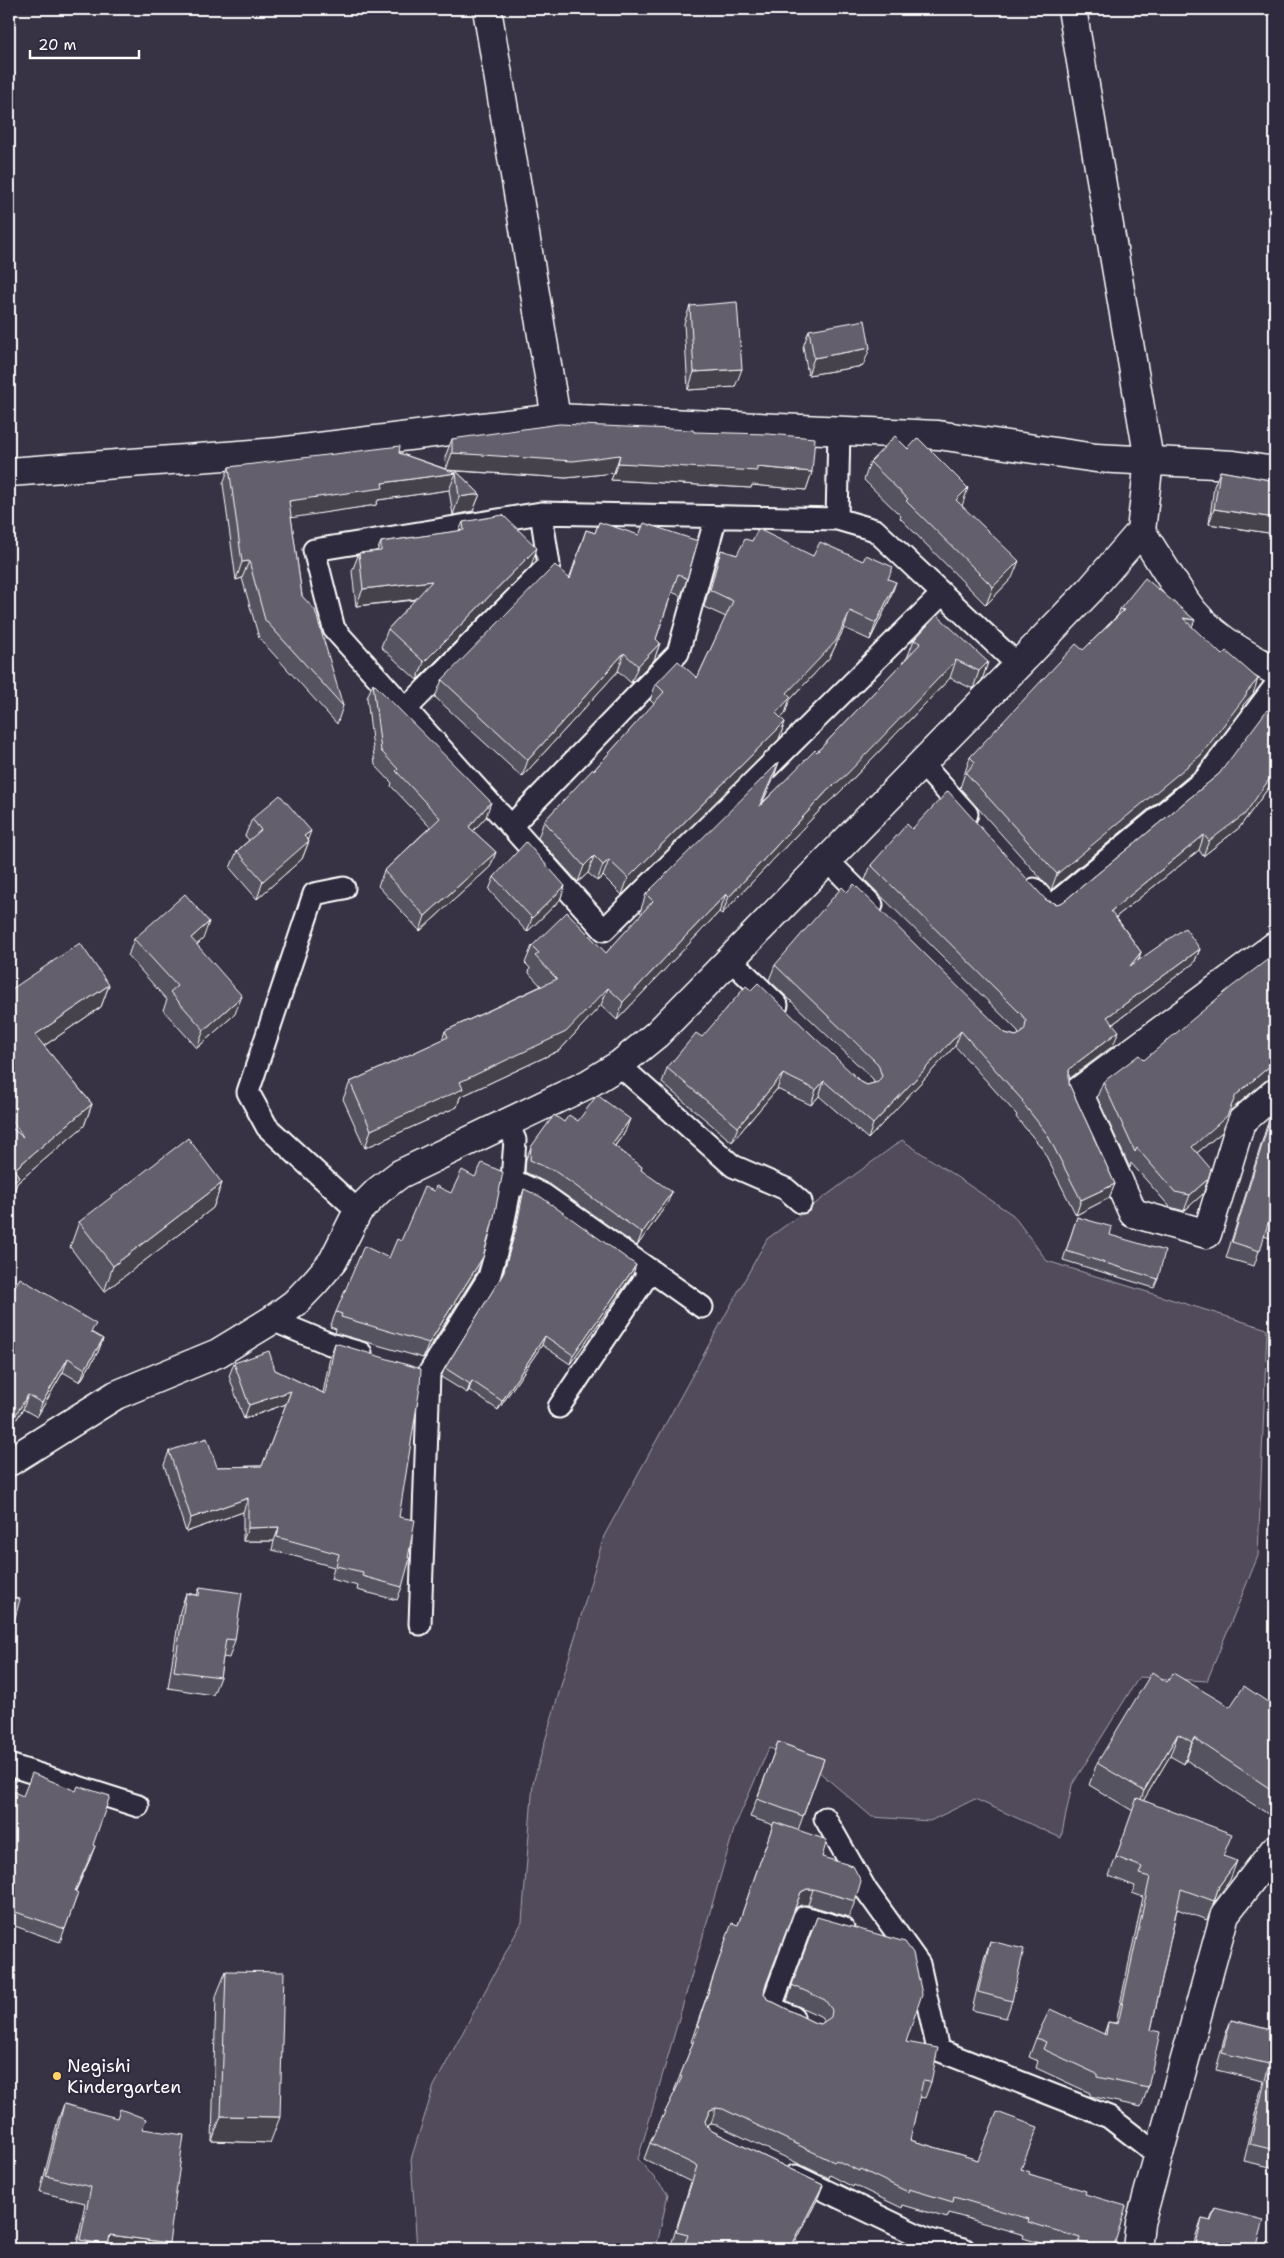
<svg xmlns="http://www.w3.org/2000/svg" width="1284" height="2258" font-family="'Shantell Sans',sans-serif">
<rect width="100%" height="100%" fill="#373345"/>
<filter id="ink" filterUnits="userSpaceOnUse"><feTurbulence type="fractalNoise" baseFrequency=".02" numOctaves="2"/><feDisplacementMap in="SourceGraphic" scale="10" xChannelSelector="R" yChannelSelector="G"/><feConvolveMatrix kernelMatrix="1 2 1 2 8 2 1 2 1" color-interpolation-filters="sRGB"/></filter>
<g filter="url(#ink)">
<path fill="#514c5c" stroke="#a8a6ae" d="M902,1140L1013,1215L1047,1261L1267,1329L1258,1556L1207,1681L1139,1677L1072,1785L1061,1838L975,1799L930,1821L872,1817L804,1759L769,1748L735,1826L638,2159L668,2194L656,2249H417L411,2159L434,2086L522,1922L533,1783L604,1536L767,1239Z"/>
<g fill="none" stroke-linecap="round" stroke-linejoin="round">
<g stroke="#fff" stroke-width="25">
<path id="service" d="M837,519L839,430
M941,595L604,930L334,629L314,550L541,513L837,519L875,530L1018,665
M406,709L549,565L541,513
M922,764L967,814
M511,826L678,653L716,517
M826,859L872,905
M344,888L314,894L248,1092L267,1127L358,1211
M1034,889L1050,907L1205,779L1275,686
M731,960L777,1005
M619,1065L733,1166L786,1189L801,1202
M512,1180L544,1195L702,1307
M272,1320L330,1344L361,1353
M559,1407L651,1270
M420,1624L429,1373L489,1277L501,1235L512,1180L515,1140L508,1124
M9,1765L138,1806
M825,1818L866,1890L919,1964L938,2050L1109,2117L1158,2155
M793,2017L771,2007L804,1917L843,1928
M795,2176L926,2239L964,2249"/>
</g>
<g stroke="#fff" stroke-width="31">
<path id="minor" d="M487,9L556,418
M1186,602C1209,635 1241,652 1275,671
M1275,946L1078,1092L1133,1213L1207,1234L1241,1122L1275,1093
M1137,2249L1140,2223L1225,1914L1275,1849"/>
</g>
<g stroke="#fff" stroke-width="31">
<path id="tertiary" d="M1072,9L1149,460L1141,531L1186,602
M9,472L278,452L556,418L938,435L1096,458L1234,465L1275,471
M9,1462L116,1395L218,1353L272,1320L295,1303L316,1281L333,1261L358,1211L379,1190L400,1174L588,1084L619,1065L657,1034L1018,665L1091,589L1141,531"/>
</g>
<use href="#service" stroke="#2f2a3d" stroke-width="21"/>
<use href="#minor" stroke="#2f2a3d" stroke-width="28"/>
<use href="#tertiary" stroke="#2f2a3d" stroke-width="28"/>
</g>
<path fill="#55525e" stroke="#fff" d="M690,306L735,387L688,390L684,323Z
M809,330L863,366L808,375L803,347Z
M694,432L812,472L806,490L752,485L751,488L611,480L614,473L566,478L456,471L480,494L473,511L453,515L449,490L378,500L376,505L291,517L302,596L343,706L337,724L259,638L242,578L236,580L223,484L229,467L399,453L446,469L445,457L452,439Z
M870,462L1012,578L986,605L900,518L901,516L864,480Z
M1220,471L1275,481V534L1209,524L1214,486Z
M463,522L531,566L417,680L381,647L388,629L415,600L356,606L352,571L359,553L377,551L381,542L459,531Z
M599,522L687,579L681,596L672,592L656,639L660,643L654,660L631,683L618,671L522,777L435,697L442,680L569,579L586,530L595,533Z
M752,541L813,556L889,579L890,599L870,640L844,628L830,657L789,701L785,714L781,718L785,722L779,739L622,895L603,876L597,881L588,873L578,882L538,838L544,821L594,770L654,704L650,700L656,684L697,678L726,617L704,607L715,566L721,550L737,555Z
M1120,609L1195,620L1192,627L1253,694L1243,705L1242,710L1196,770L1051,890L960,788L970,757L1083,650L1118,615Z
M914,640L988,662L982,680L973,689L950,678L840,792L821,809L722,914L719,912L617,1020L601,1005L560,1050L460,1097L457,1107L365,1148L343,1099L350,1082L442,1040L445,1031L541,986L529,973L530,968L525,963L532,946L606,953L642,914L640,912L646,894L773,780L762,803L817,752L907,658Z
M373,683L486,817L473,831L496,852L490,867L420,931L378,886L384,871L430,827L391,786L392,783L375,765L367,698Z
M1275,716V779L1239,828L1203,856L1199,850L1116,917L1141,952L1138,961L1200,949L1194,963L1113,1024V1046L1069,1079V1084L1115,1184L1109,1198L1076,1215L1042,1148L1016,1117L1017,1115L955,1046L868,1139L819,1096L811,1105L777,1089L732,1142L662,1083L667,1068L702,1037L861,1082L867,1085L874,1083L873,1079L769,980L775,965L1005,1033L1016,1036L1019,1035L1017,1030L865,880L871,865L912,829L1046,900L1057,904L1063,902L1219,774Z
M252,819L307,840L309,841L302,859L257,899L230,868L237,851L249,840L245,836Z
M494,877L565,886L560,900L527,932L489,890Z
M1275,878V897L1271,891Z
M134,939H203L197,945L235,1014L197,1048L163,1010L167,1000L128,956Z
M109,985L101,1007L44,1046L92,1104L84,1126L17,1183L11,1200L9,1201V991Z
M1144,1060L1273,1078L1265,1081L1231,1110L1222,1132L1197,1153L1208,1179L1203,1194L1184,1211L1170,1207L1131,1163L1130,1168L1097,1097L1103,1082Z
M1275,1103V1240L1264,1236L1254,1266L1226,1258L1269,1119Z
M578,1121L625,1132L615,1146L642,1167L641,1170L667,1204L637,1246L551,1185L525,1172L526,1159L531,1147L564,1122Z
M222,1183L213,1208L104,1292L70,1247L79,1222Z
M524,1189L633,1274L570,1364L542,1345L498,1410L469,1390L467,1393L441,1377L445,1368L502,1276L513,1238L521,1198Z
M1077,1217L1110,1235L1158,1279L1154,1288L1063,1260Z
M389,1258L477,1272L423,1358L335,1333L336,1329L330,1327L336,1312Z
M9,1296L92,1333L103,1339L98,1352L80,1382L63,1372L37,1417L23,1409L9,1431Z
M335,1343L399,1517L402,1587L397,1600L357,1590L358,1586L331,1579L334,1567L272,1550L274,1541H243V1512L186,1532L164,1465L169,1451L217,1467L262,1466L286,1404L244,1419L229,1376L234,1363L275,1370L323,1393L330,1357Z
M200,1587L235,1640L229,1658L223,1657L220,1677L213,1695L168,1688L180,1611L186,1593L197,1595Z
M1167,1682L1230,1707H1275V1816L1274,1818L1186,1760L1184,1764L1170,1756L1143,1801L1224,1856L1230,1880L1213,1904L1207,1920L1177,1909L1151,2030L1148,2088L1141,2107L1090,2096V2093L1036,2068L1038,2061L1029,2057L1036,2038L1104,2034L1108,2022L1116,2023L1143,1897L1132,1893L1135,1886L1109,1876L1133,1811L1089,1785L1097,1763Z
M778,1742L824,1759L798,1830L822,1857L855,1901L849,1917L808,1905H801L795,1908L765,1988L764,1993L767,1999L815,2023L821,2024L824,2022L820,2016L787,2001L817,1917L906,2042L931,2082L925,2098L919,2097L910,2140L978,2160L1022,2169L1029,2174L1085,2194L1113,2249H1060L1023,2238L1024,2235L949,2213L947,2218L903,2205L902,2208L854,2185L853,2187L830,2175L829,2178L717,2125L711,2124L707,2125V2127L712,2131L823,2185L817,2200L792,2249H676L670,2248L691,2182L644,2159L650,2143L675,2092L674,2091L680,2076L693,2043L691,2042L726,1939L738,1925L773,1825L750,1817Z
M9,1790L93,1845L90,1859L75,1892L78,1893L60,1942L9,1924Z
M990,1941L1012,2001L1006,2018L972,2010L984,1959Z
M226,1971L270,2143L212,2141L216,1996Z
M1231,2020L1275,2031V2168L1244,2161L1263,2081L1216,2070L1225,2036Z
M64,2104L142,2129L169,2243L167,2249H76L85,2203L40,2192L58,2120Z
M1215,2208L1256,2249H1193L1196,2236L1202,2219L1210,2221Z"/>
<path fill="#45424c" stroke="#fff" d="M870,348L863,366L808,375L814,358Z
M742,369L735,387L688,390L694,372Z
M452,453L620,455L614,473L566,478L446,470Z
M618,463L757,467L812,472L806,490L752,485L751,488L611,480Z
M456,473L449,490L378,500L376,505L283,519L289,501L382,483Z
M968,488L962,506L956,500Z
M480,494L473,511L453,515L459,497Z
M1214,509L1275,518V534L1209,524Z
M537,548L531,566L417,680L424,662Z
M249,561L242,578L236,580L242,562Z
M1019,561L1012,578L986,605L993,587Z
M432,581L426,598L356,606L363,589Z
M896,582L890,599L870,640L876,623Z
M850,611L844,628L830,657L789,701L785,714L770,730L776,713L787,693Z
M660,643L654,660L631,683L638,666Z
M624,653L618,671L522,777L528,760Z
M956,660L950,678L840,792L821,809L722,914L729,897L827,791Z
M988,662L982,680L973,689L979,671Z
M1258,679L1253,694L1243,705L1242,710L1196,770L1051,890L1057,874L1246,693Z
M785,722L779,739L622,895L628,878Z
M779,762L773,780L752,824L759,807Z
M1275,771V779L1239,828L1203,856L1209,841Z
M491,802L486,817L463,842L469,827Z
M311,831L306,844L309,841L302,859L257,899L263,881L304,836Z
M1204,835L1199,850L1106,925L1111,911Z
M496,852L490,867L420,931L425,916Z
M594,856L588,873L578,882L584,866Z
M609,860L603,876L597,881L603,865Z
M565,886L560,900L527,932L532,918Z
M726,894L719,912L617,1020L623,1002Z
M209,922L203,939L184,956L191,938Z
M1200,949L1194,963L1102,1032L1107,1017Z
M1141,952L1136,966H1130Z
M109,985L101,1007L26,1058L35,1035Z
M608,988L601,1005L560,1050L460,1097L457,1107L365,1148L371,1130L460,1082Z
M242,996L235,1014L197,1048L204,1030Z
M961,1031L955,1046L868,1139L873,1124Z
M1119,1031L1113,1046L1069,1079V1070L1074,1065Z
M1275,1064V1078H1273L1265,1081L1231,1110L1222,1132L1186,1162L1192,1147L1236,1095L1271,1065Z
M783,1074L777,1089L732,1142L738,1127Z
M824,1081L819,1096L811,1105L816,1090Z
M92,1104L84,1126L17,1183L11,1200L9,1201V1183L15,1169Z
M630,1119L625,1132L607,1156L612,1144Z
M1208,1179L1203,1194L1184,1211L1190,1195Z
M222,1183L213,1208L104,1292L113,1266Z
M1115,1184L1109,1198L1076,1215L1081,1200Z
M672,1192L667,1204L637,1246L642,1233Z
M483,1257L477,1272L423,1358L429,1343Z
M636,1265L633,1274L570,1364L573,1355Z
M545,1336L542,1345L498,1410L502,1401Z
M103,1339L98,1352L80,1382L85,1369Z
M68,1358L63,1372L37,1417L42,1403Z
M472,1381L469,1390L467,1393L470,1384Z
M291,1391L286,1404L244,1419L249,1405Z
M28,1395L23,1409L9,1431L13,1419Z
M248,1498L243,1512L186,1532L191,1518Z
M279,1527L274,1541H243L248,1528Z
M1178,1734L1170,1756L1136,1813L1144,1791Z
M1194,1738L1186,1760L1184,1764L1192,1742Z
M95,1846L90,1859L70,1904L75,1891Z
M1237,1861L1230,1880L1213,1904L1219,1886Z
M807,1889H813L808,1905H801L795,1908L801,1892Z
M716,2108L711,2124L705,2126V2121L710,2110Z
M221,2116L280,2117L270,2143L212,2141Z
M823,2185L817,2200L792,2249H790Z
M110,2235L169,2243L167,2249H107Z"/>
<path fill="#635f6d" stroke="#fff" d="M737,302L742,369L694,372L690,306Z
M865,320L870,348L814,358L809,330Z
M559,424L693,430L694,432L768,434L815,438L812,472L757,467V471L618,463L620,455L573,461L452,453V439Z
M895,436L908,449L918,438L968,488L956,500L1019,561L993,587L906,501L908,499L870,462Z
M400,446L399,453L456,473L455,470L480,494L459,497L456,473L382,483L383,488L289,501L302,596L315,610L343,706L265,620L249,561L242,562L229,467Z
M1220,471L1275,481V518L1214,509Z
M503,515L537,548L424,662L388,629L432,581L363,589L359,553L381,551V542L464,530L463,522Z
M599,522L639,535L644,523L698,541L687,579L678,574L656,639L660,643L638,666L624,653L528,760L442,680L555,565L570,579L586,530L595,533Z
M758,529L813,556L820,542L863,561L866,555L893,567L888,579L896,582L876,623L850,611L836,641L787,693L791,697L776,713L785,722L628,878L609,860L603,865L594,856L584,866L544,821L593,769L594,770L664,692L656,684L678,661L697,678L733,601L710,590L721,550L737,555L745,539L752,541Z
M1145,578L1195,620L1183,618L1222,655L1226,651L1258,679L1246,693L1247,694L1201,755L1057,874L966,773L975,762L970,757L1076,644L1083,650L1124,610L1120,609Z
M937,615L988,662L979,671L956,660L847,774L827,791L729,897L726,894L623,1002L608,988L566,1032L460,1082L463,1089L371,1130L350,1082L448,1037L445,1031L557,979L535,956L539,953L532,946L567,912L606,953L653,901L646,894L779,762L759,807L815,750L817,752L921,643L914,640Z
M373,683L491,802L469,827L496,852L425,916L384,871L440,818L396,771L398,769L381,751Z
M1267,710L1275,716V771L1245,814L1209,841L1204,835L1111,911L1141,952L1130,966L1185,928L1200,949L1107,1017L1119,1031L1074,1065L1069,1070V1084L1115,1184L1081,1200L1047,1134L1022,1102L1023,1101L961,1031L873,1124L824,1081L816,1090L783,1074L738,1127L667,1068L696,1033L702,1037L746,986L751,990L758,983L861,1082L867,1085L878,1082L882,1076L878,1064L775,965L842,887L847,892L854,884L1005,1033L1016,1036L1022,1033L1025,1028L1026,1021L1022,1015L871,865L907,824L912,829L948,791L1046,900L1057,904L1063,902L1219,774Z
M280,795L311,831L304,836L309,841L263,881L237,851L261,830L252,819Z
M526,842L565,886L532,918L494,877Z
M185,894L209,922L191,938L242,996L204,1030L170,992L177,986L134,939Z
M80,943L109,985L35,1035L92,1104L15,1169L19,1178L9,1183V1126L23,1137L9,1115V991Z
M1275,954V1064L1271,1065L1236,1095L1227,1116L1192,1147L1211,1169L1208,1179L1190,1195L1175,1192L1137,1148L1135,1152L1103,1082L1139,1055L1144,1060L1230,988Z
M597,1095L630,1119L612,1144L642,1167L641,1170L672,1192L642,1233L556,1172L530,1160L531,1147L554,1115L564,1122L569,1115L578,1121Z
M1275,1103V1222L1269,1220L1260,1251L1232,1242Z
M188,1138L222,1183L113,1266L79,1222Z
M482,1163L503,1172L494,1217L483,1257L429,1343L341,1317L342,1314L336,1312L364,1246L389,1258L397,1239L401,1241L424,1187L434,1191L436,1186L451,1193L462,1170L475,1177Z
M524,1189L541,1197L636,1265L573,1355L545,1336L502,1401L472,1381L470,1384L445,1368L503,1274L516,1229Z
M1077,1217L1112,1227L1110,1235L1165,1251L1158,1279L1066,1251Z
M20,1278L96,1324L91,1332L103,1339L85,1369L68,1358L42,1403L28,1395L13,1419L9,1416V1296Z
M335,1343L421,1369L420,1387L399,1517L415,1520L408,1558H410L402,1587L362,1576L363,1572L336,1566L339,1554L277,1537L279,1527L248,1528V1498L191,1518L169,1451L207,1438L217,1467L262,1466L291,1391L249,1405L234,1363L269,1351L275,1370L325,1394Z
M200,1587L242,1593L235,1640L226,1639L220,1677L174,1671L186,1593L199,1596Z
M9,1596L20,1599L9,1641Z
M1152,1672L1167,1682L1173,1673L1230,1707L1244,1686L1275,1707V1792L1194,1738L1192,1742L1178,1734L1144,1791L1097,1763Z
M778,1742L824,1759L803,1816L757,1799Z
M32,1773L76,1791L78,1786L110,1796L93,1845L95,1846L75,1891L78,1893L65,1929L10,1910L9,1913V1790L23,1796Z
M1137,1798L1232,1834L1223,1856L1237,1861L1219,1886L1214,1901L1181,1889L1151,2030L1160,2032L1148,2088L1097,2077V2074L1043,2049L1046,2042L1036,2038L1050,2009L1106,2035L1108,2022L1118,2024L1150,1877L1139,1874L1142,1867L1116,1857Z
M774,1822L827,1840L822,1857L853,1866L861,1881L855,1901L813,1889H807L801,1892L765,1987L764,1993L767,1999L815,2023L821,2024L831,2017L832,2010L825,2000L792,1985L817,1917L905,1942L913,1953L922,1994L906,2042L938,2048L931,2082L923,2081L910,2140L978,2160L997,2112L1038,2127L1021,2169L1030,2172L1029,2174L1086,2191L1085,2194L1126,2206L1113,2249H1107L1079,2242L1080,2238L1028,2222L1029,2219L954,2197L953,2202L909,2189L908,2192L860,2169L859,2171L836,2160L834,2162L723,2109L716,2108L710,2110L705,2121L707,2127L712,2131L823,2185L790,2249H683L688,2235L676,2232L697,2166L650,2143L682,2077L680,2076L699,2027L697,2026L726,1939L732,1923L738,1925Z
M990,1941L1024,1949L1012,2001L978,1992Z
M226,1971L284,1972L280,2117L221,2116Z
M1231,2020L1275,2031V2150L1250,2144L1269,2064L1222,2053Z
M64,2104L117,2118L120,2109L146,2119L142,2129L184,2135L169,2243L110,2235L108,2245L80,2240L91,2187L46,2176Z
M1215,2208L1264,2220L1256,2249H1195L1202,2219L1211,2221Z"/>
</g>
<circle fill="#ffd166" stroke="#2f2a3d" stroke-width="2" cx="57" cy="2076" r="5"/>
<g text-anchor="middle" dominant-baseline="central" stroke-width="4.5" stroke-linejoin="round" paint-order="stroke">
<g font-size="18" fill="#fff" stroke="#2f2a3d" text-anchor="start">
<text x="67" y="2066">Negishi<tspan x="67" dy="21">Kindergarten</tspan></text>
</g>
</g>
<rect width="1284" height="2258" fill="none" stroke="#2f2a3d" stroke-width="30"/>
<rect x="15" y="15" width="1254" height="2228" fill="none" stroke="#fff" stroke-width="2" filter="url(#ink)"/>
<path d="M30 50v8h109v-8" fill="none" stroke="#ffffff" stroke-width="2.5"/>
<text x="38" y="50" font-size="15" fill="#ffffff" stroke="#2f2a3d" stroke-width="4" paint-order="stroke">20 m</text>
</svg>
